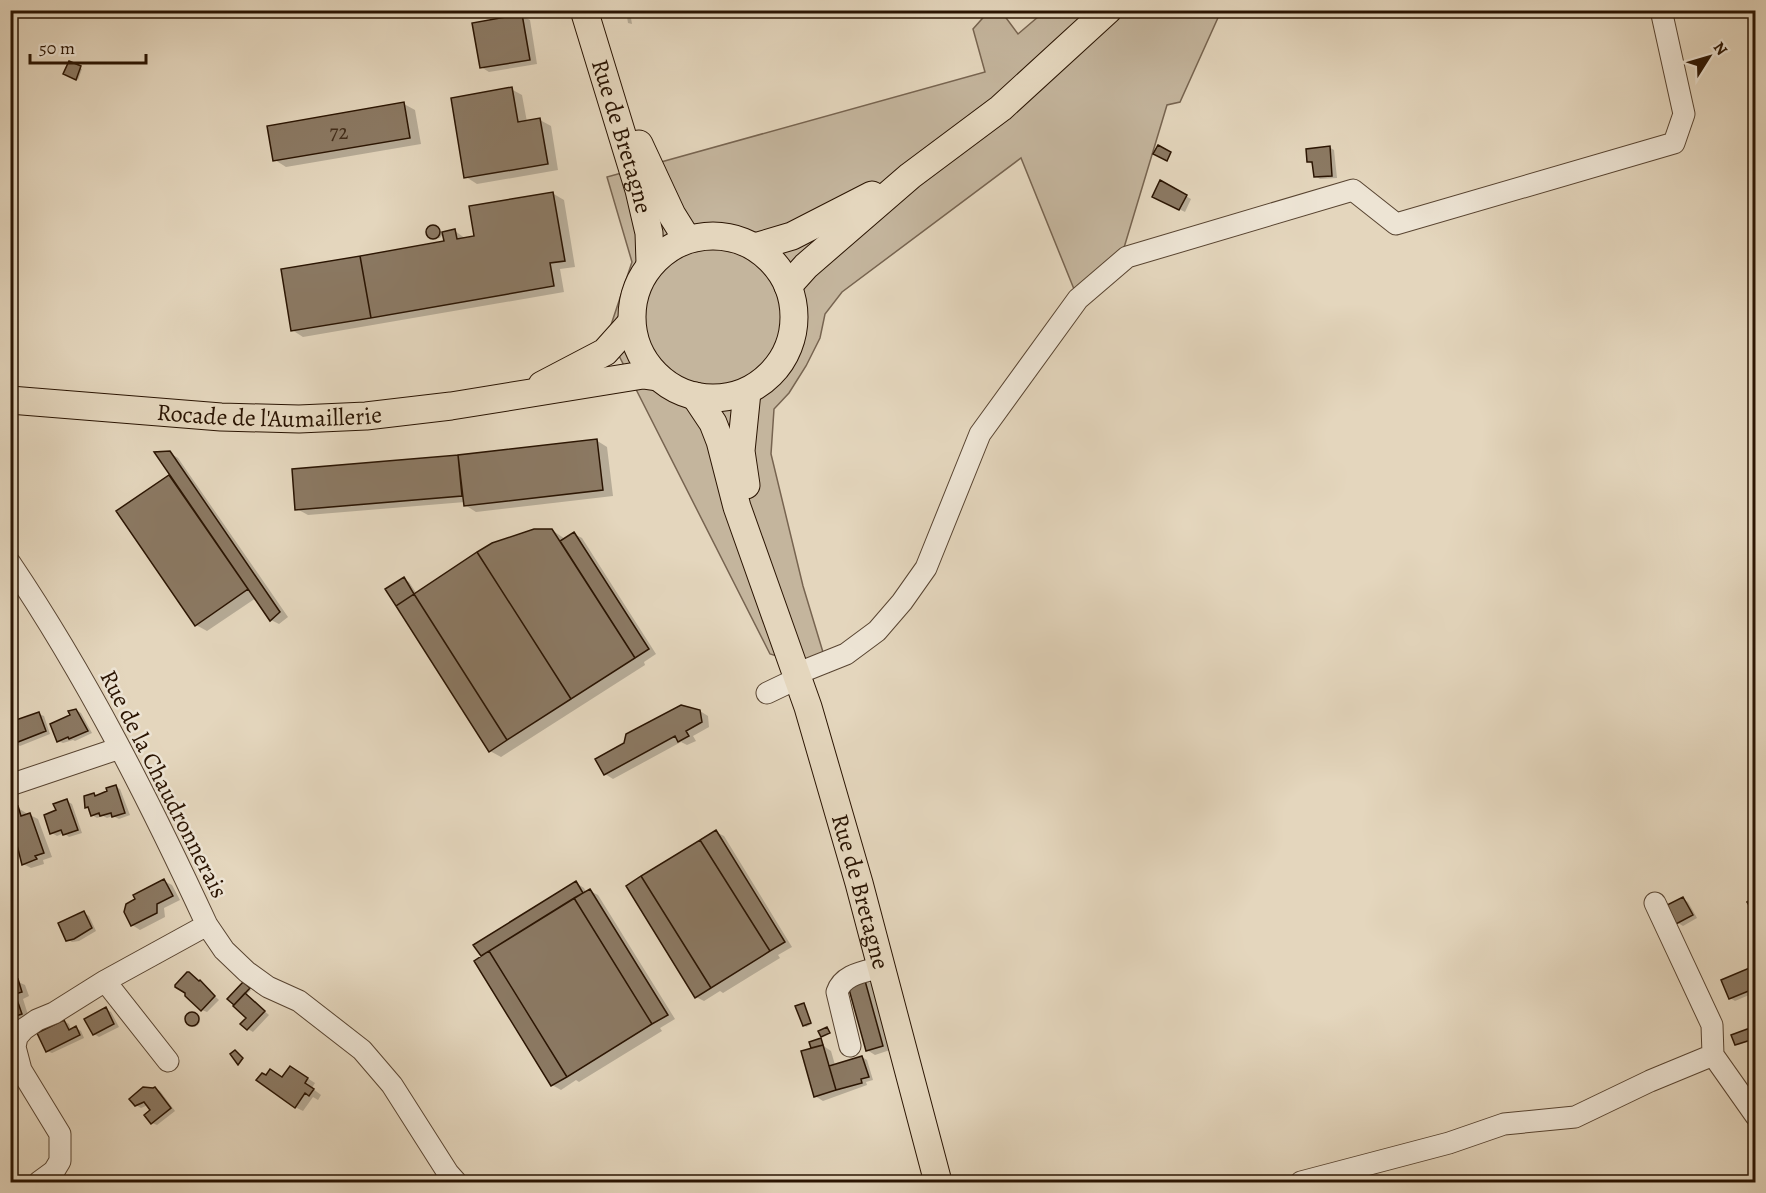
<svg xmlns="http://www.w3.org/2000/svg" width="1766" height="1193" font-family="Alegreya,serif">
<rect width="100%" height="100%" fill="#e4d6bd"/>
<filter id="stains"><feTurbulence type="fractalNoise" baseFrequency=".00333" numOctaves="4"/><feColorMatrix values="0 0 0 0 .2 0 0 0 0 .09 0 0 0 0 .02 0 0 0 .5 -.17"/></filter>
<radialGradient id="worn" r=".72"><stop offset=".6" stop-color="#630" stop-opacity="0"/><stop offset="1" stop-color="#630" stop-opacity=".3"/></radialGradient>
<path fill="#c4b59d" stroke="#776450" stroke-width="1.5" d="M989,11H1001L1018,34L1045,11H1221L1180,102L1167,105L1123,251L1104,263L1078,299L1021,158L842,292L825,314L820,338L806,366L789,393L774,409L771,454L803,586L829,672L770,654L608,334L632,262L607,177L985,72L973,29Z"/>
<path fill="#0003" d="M298,10H322L310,17Z
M522,16L530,20L537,64L489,72L481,67Z
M629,16L631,18L632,24L628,23L627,17Z
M70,63L82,69L78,80L65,74Z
M511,89L522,95L527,122L540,120L551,126L558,170L477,184L466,177Z
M404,104L415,110L421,144L286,167L275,160Z
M1329,147L1334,150L1337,178L1320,179L1315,176L1314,165L1308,161Z
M1161,182L1191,199L1185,212L1159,199Z
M552,193L564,200L575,267L560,269L564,292L303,337L292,330L445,243L444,233L440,238L434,239L428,233L433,226L438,228L442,233L455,231L466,239L476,237Z
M596,440L607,447L613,496L476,512L465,505V502L308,515L297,509L458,456Z
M170,453L178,458L288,617L279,624L271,620L256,598L207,631L196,625L169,477L174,480Z
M552,530L565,539L574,534L582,538L656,654L644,662L645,665L501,757L490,751L404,579L409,582L417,594Z
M76,710L81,713L92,733L75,741L73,740L63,743L58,741Z
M700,711L708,716L709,727L693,736L696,741L687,745L681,742L613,779L605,774Z
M39,714L44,716L50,734L20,746L15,743Z
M115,786L120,789L130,815L119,819L113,816L107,818L103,816L97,818L92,815L91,810L86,807L94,795L97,796L109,792Z
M67,801L72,804L82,833L69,837L64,833L57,836L52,833L57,811Z
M18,808L26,813L27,816L30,815L38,819L52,857L43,860L44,864L31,868L23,864L18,830Z
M716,832L724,836L792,947L778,955L780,958L723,993L720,991L704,1001L696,997Z
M164,881L172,885L180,900L164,908L165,917L140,930L132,925Z
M576,883L584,888L586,892L590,891L598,895L675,1019L660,1028L662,1031L579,1082L576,1080L561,1090L552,1085L476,961L483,957L475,945Z
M1683,899L1688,902L1697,918L1683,926L1678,923Z
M84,913L89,916L96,931L79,941L72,942L67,939Z
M10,966L16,981L25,985L29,996L23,999L29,1018L16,1023L10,1020Z
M1754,967L1756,992L1735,1001L1730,998L1722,981Z
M194,977L211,990L209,991L219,1000L207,1012L202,1010Z
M864,979L872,984L890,1050L875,1055L867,1050Z
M245,985L251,990L246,995L269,1015L253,1032L248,1029V1018L236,1005Z
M804,1005L812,1024L806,1027L804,1025Z
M106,1009L111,1012L119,1027L99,1037L94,1034Z
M186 1020a7 7 0 1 1 14 0a7 7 0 1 1-14 0Z
M64,1021L69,1024L71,1030L76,1028L81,1031L84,1038L52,1053L47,1051Z
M1750,1029L1755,1039L1738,1045L1736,1044Z
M821,1040L825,1047L831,1051L835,1065L862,1057L867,1060L873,1080L866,1082L867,1085L823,1101L815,1096V1049L812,1047Z
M298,1072L315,1083L312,1088L321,1095L318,1100L313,1097L303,1111L295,1107L283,1078Z
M155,1089L160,1091L175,1111L157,1125L152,1123V1110L148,1105L141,1108L136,1105Z"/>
<path fill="#8b7963" stroke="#2a1402" stroke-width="1.5" d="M522,14L530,60L480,68L472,23Z
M69,61L81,66L76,80L63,74Z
M512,87L518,122L540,118L548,164L464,178L451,98Z
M404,102L410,138L273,161L267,126Z
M1158,145L1171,152L1167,161L1153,154Z
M1330,146L1332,176L1314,177L1312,162H1307L1306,149Z
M1160,180L1187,195L1179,210L1152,197Z
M553,192L565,261L550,263L554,286L371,318L360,256L444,241L442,232L455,229L457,239L474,236L469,206Z
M426 232a7 7 0 1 1 14 0a7 7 0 1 1-14 0Z
M360,256L371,318L291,331L281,269Z
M597,439L603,490L464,506L458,455Z
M170,451L280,612L270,621L154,452Z
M458,455L462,496L295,510L292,469Z
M169,475L248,589L195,626L116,511Z
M534,529H552L635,658L571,699L477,552L492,543Z
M574,532L649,649L635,658L560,541Z
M477,552L571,699L507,740L414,594Z
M404,577L414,594L396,606L385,589Z
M414,594L507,740L489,752L396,606Z
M681,705L700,710L702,722L686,731L689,736L678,742L675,736L604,775L595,759L624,743L626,734Z
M76,709L88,731L69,739L68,737L57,742L50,724L70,715L68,711Z
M39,712L46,731L13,744L10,736V722Z
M116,785L125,813L112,817L111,813L100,816L99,813L91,816L88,807L85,808L84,796L94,793L95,796L107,791L106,788Z
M67,799L78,830L63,835L61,830L50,834L44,815L56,810L53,804Z
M18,806L21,816L30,813L44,853L35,856L37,859L22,865L16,841H14L10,832L16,829L10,809Z
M716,830L785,942L770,951L700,840Z
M700,840L770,951L711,988L641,876Z
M641,876L711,988L695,998L626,886Z
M164,879L173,896L157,904V913L131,926L124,912L126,904L135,899L133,895Z
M576,881L583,893L481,956L473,945Z
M590,889L668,1015L652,1024L574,898Z
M1756,896V917L1747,902Z
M1683,897L1693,915L1676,924L1667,905Z
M574,898L652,1024L567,1077L489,951Z
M84,911L92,928L74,939L66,941L58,923Z
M489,951L567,1077L551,1086L474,961Z
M1754,966L1756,988L1729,999L1721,980Z
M187,972H189L199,981L200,980L215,996L201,1011L185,996V993L175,987V985Z
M864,977L883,1046L866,1051L847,982Z
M18,979L22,992L15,994L22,1014L10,1018V981Z
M243,982L250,988L234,1005L227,999Z
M245,993L265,1011L247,1030L240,1024L246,1018L233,1006Z
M804,1003L811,1023L803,1026L795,1006Z
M106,1007L114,1024L93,1035L84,1019Z
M185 1019a7 7 0 1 1 14 0a7 7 0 1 1-14 0Z
M64,1020L69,1030L76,1026L80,1035L46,1052L37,1033Z
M827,1027L830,1033L821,1037L818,1031Z
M1750,1028L1754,1039L1735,1045L1731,1035Z
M821,1038L823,1045L811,1048L809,1042Z
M823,1045L836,1090L814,1097L801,1051Z
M235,1050L243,1058L238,1065L230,1054Z
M862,1056L869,1077L861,1079L862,1083L836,1090L829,1066Z
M290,1066L308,1078L305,1083L314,1089L309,1096L305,1093L295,1108L256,1080L262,1073L266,1075L270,1069L282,1077Z
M143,1087L153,1088L155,1087L171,1108L151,1124L144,1115L150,1110L144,1102L135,1106L129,1099Z"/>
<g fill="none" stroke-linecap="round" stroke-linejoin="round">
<g stroke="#584431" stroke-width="23">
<path id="minor" d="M10,563C87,677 149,800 207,925L224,950L247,972L268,987L299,1001L362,1050L392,1085L448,1173L456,1182
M767,693L790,682L806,670L846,654L877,631L902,602L926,568L980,434L1078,299L1127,257L1353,190L1396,224L1674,143L1684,114L1661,10
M10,785L120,748
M1655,903L1712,1025L1713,1055
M105,981L168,1061
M850,1046L837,992C843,974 864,972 881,967
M39,1182L54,1171L60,1161V1134L21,1070L15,1047L17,1037L24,1029L37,1020L54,1013L105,981L207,925
M1301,1182L1449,1143L1504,1124L1575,1117L1650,1081L1713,1055L1756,1116"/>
</g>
<g stroke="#2a1402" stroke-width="29">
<g id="major">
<path id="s1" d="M584,10L639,190L649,233L650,263"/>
<path d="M639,144L672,215L687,239"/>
<circle cx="713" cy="317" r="81"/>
<path d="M755,247L792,236L872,195"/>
<path d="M788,286L806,266L910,176L1001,108L1108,10"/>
<path d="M542,385L605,352L631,323"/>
<path id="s2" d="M695,396L713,423L720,441L737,507L808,707L859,883L938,1182"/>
<path id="s3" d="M10,400L221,417L299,419L366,416L451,406L643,375L657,377"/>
<path d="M746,485L741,451L747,392"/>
</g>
</g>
<use href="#minor" stroke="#ede4d4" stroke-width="21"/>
<use href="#major" stroke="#e4d6bd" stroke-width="27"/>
</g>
<g text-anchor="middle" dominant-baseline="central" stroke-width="5" stroke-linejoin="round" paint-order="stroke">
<g font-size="21" fill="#422d1a">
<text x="339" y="132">72</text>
</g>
<g font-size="24" fill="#2a1402" stroke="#ede4d4">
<text stroke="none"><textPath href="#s1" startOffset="132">Rue de Bretagne</textPath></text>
<text stroke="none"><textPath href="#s3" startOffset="260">Rocade de l'Aumaillerie</textPath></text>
<text transform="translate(164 784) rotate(63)">Rue de la Chaudronnerais</text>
<text stroke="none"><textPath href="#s2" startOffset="524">Rue de Bretagne</textPath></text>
</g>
</g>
<rect width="1766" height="1193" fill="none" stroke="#e4d6bd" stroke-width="36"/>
<rect x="12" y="12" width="1742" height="1169" fill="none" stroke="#2a1402" stroke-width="3"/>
<rect x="18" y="18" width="1730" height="1157" fill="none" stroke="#2a1402" stroke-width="1.5"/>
<g transform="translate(1709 57) rotate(53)" stroke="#ede4d4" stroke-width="4.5" paint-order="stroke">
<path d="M0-4.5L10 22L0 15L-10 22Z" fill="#2a1402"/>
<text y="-9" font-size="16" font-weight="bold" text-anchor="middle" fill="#2a1402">N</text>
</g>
<path d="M30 54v9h116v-9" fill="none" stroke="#2a1402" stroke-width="3"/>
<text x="39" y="54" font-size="18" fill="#2a1402" stroke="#ede4d4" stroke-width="4.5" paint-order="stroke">50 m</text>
<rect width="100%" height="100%" filter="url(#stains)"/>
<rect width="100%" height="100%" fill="url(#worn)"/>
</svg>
